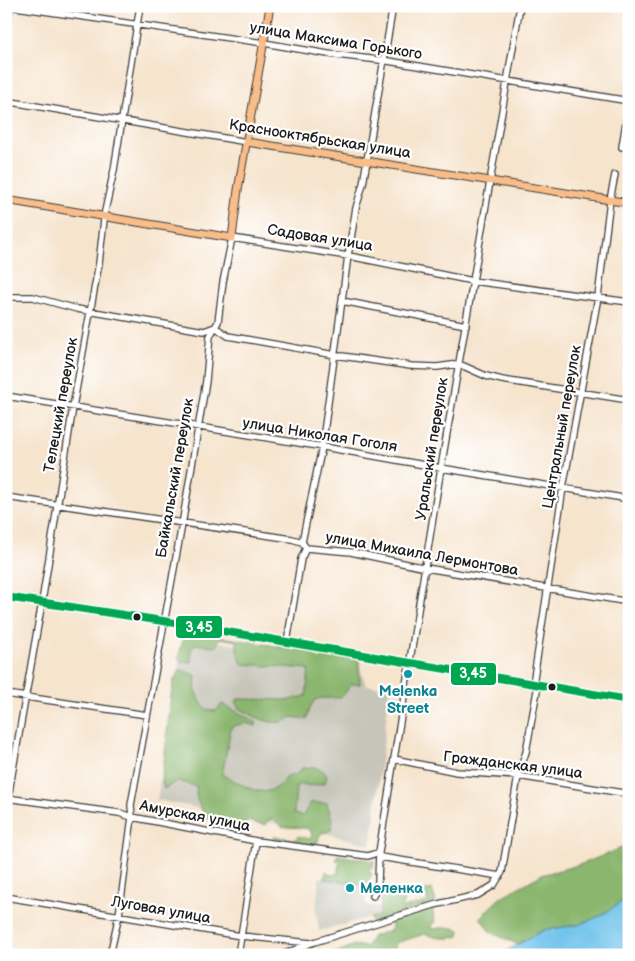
<svg xmlns="http://www.w3.org/2000/svg" width="635" height="961" font-family="'Balsamiq Sans',sans-serif">
<rect width="100%" height="100%" fill="#fff"/>
<filter id="ink" filterUnits="userSpaceOnUse"><feTurbulence type="fractalNoise" baseFrequency=".02" numOctaves="2"/><feDisplacementMap in="SourceGraphic" scale="10" xChannelSelector="R" yChannelSelector="G"/><feConvolveMatrix kernelMatrix="1 2 1 2 8 2 1 2 1" color-interpolation-filters="sRGB"/></filter>
<filter id="wash" filterUnits="userSpaceOnUse"><feTurbulence type="fractalNoise" baseFrequency=".0096" numOctaves="4" result="noise"/><feDisplacementMap in="SourceGraphic" scale="20" xChannelSelector="R" yChannelSelector="G"/><feGaussianBlur stdDeviation="1.12" result="paint"/><feColorMatrix in="noise" values="0 0 0 0 0 0 0 0 0 0 0 0 0 0 0 0 0 1.4 0 .05"/><feComposite in="paint" operator="in"/></filter>
<g filter="url(#wash)">
<rect width="100%" height="100%" fill="#f6e4cd"/>
<path fill="#c6c5b8" d="M183,636L359,665L366,685L380,687L391,679L371,845L329,834L157,800Z
M319,877L364,882L366,905L379,907V915L319,931L316,911Z"/>
<path fill="#8ab66e" stroke="#536945" d="M180,630L359,660L360,684H351L343,696C319,703 315,688 307,719L291,717C277,731 253,715 238,708L236,702L238,699L289,700L306,696L309,669L242,664L237,650V641L220,638L216,647L195,644L191,649V662H182L178,658L184,636L179,635Z
M180,670L196,675C194,692 196,697 207,710L216,711L222,704L256,722V726L245,723L231,727L222,775C245,784 267,806 286,777L297,774L302,768L314,767L324,771L327,776L325,783L311,786L301,784L296,786L294,814L303,816L310,803H327L332,820L331,830L320,834L316,847L274,839L275,836L296,840L298,836L310,839L312,835L311,832L307,828L282,827L274,819H269L266,825L246,821L240,835L220,832L223,818L213,816L211,819L205,818C201,806 194,800 197,787L178,781L164,789L162,781L171,696L174,680Z
M629,845V897L600,916L578,925L544,930L517,944L490,932L480,917L501,897L541,875L582,864Z
M337,855L374,861L373,867L369,868V872L372,873L366,889L364,888V884L324,879L326,871L330,875L337,874L340,862L336,860Z
M383,889L402,891L404,897L402,908L428,902L425,891L432,889L436,902L372,923L370,918L379,916Z
M432,907L435,922L431,925L432,929C442,928 451,926 460,930L459,936C449,940 435,938 425,934L396,943L395,950L385,955H330L354,945L366,947L373,936L392,930L391,919Z"/>
<path fill="#6fc3eb" stroke="#467084" d="M629,897V955H499L544,930L578,925L600,916Z"/>
</g>
<g filter="url(#ink)">
<g fill="none" stroke-linecap="round" stroke-linejoin="round">
<g stroke="#3d3a37" stroke-width="8">
<path id="minor" d="M9,6L264,43L328,54L388,61L629,101
M6,33L10,6
M6,101L247,142
M622,147L629,104
M6,297H33L77,309L204,331L215,327L228,336L335,355L411,366L437,367L459,364L486,376L502,380L629,400
M342,301L466,325
M6,396L324,447L441,468L629,499
M6,497L292,539L302,542L306,548L351,552L426,568L629,602
M302,542L322,447L348,256L356,208L363,184L393,6
M6,597L163,621L629,700
M287,642L301,559L306,548
M533,684L563,488L598,297L610,200L615,175
M6,694L147,715
M394,759L457,772L518,776L629,794
M6,798L119,813L132,817L256,841L368,856L379,852
M6,809L42,602L73,407L99,263L105,211L114,170L140,6
M380,857L500,876
M373,896L378,882L379,852L441,468L520,6
M6,897L241,936L311,943
M110,955L119,915L132,817L131,805L183,519L206,381L210,336L218,322L223,282L232,238L354,257L473,281L629,302
M238,955L256,841
M282,955L311,943L434,905L478,895L494,885L502,872L518,776L526,752L538,685"/>
</g>
<g stroke="#3d3a37" stroke-width="9">
<path id="major" d="M247,142L629,203
M6,200L232,238L238,190L270,6"/>
</g>
<use href="#minor" stroke="#fff" stroke-width="5.5"/>
<use href="#major" stroke="#f8bd89" stroke-width="7"/>
<g stroke="#fff" stroke-width="11">
<path id="bus-1" d="M6,597L163,621L629,700"/>
</g>
<use href="#bus-1" stroke="#00a651" stroke-width="8"/>
</g>
</g>
<g fill="#1c1c1c" stroke="#fff" stroke-width="2">
<circle cx="137" cy="617" r="4.5"/>
<circle cx="552" cy="687" r="4.5"/>
</g>
<g fill="#0f9aa8" stroke="#fff" stroke-width="2">
<circle cx="408" cy="674" r="5"/>
<circle cx="350" cy="888" r="5"/>
</g>
<g text-anchor="middle" dominant-baseline="central" stroke-width="4.5" stroke-linejoin="round" paint-order="stroke">
<g font-size="15" fill="#1c1c1c" stroke="#fff">
<text transform="translate(336 41) rotate(9)">улица Максима Горького</text>
<text transform="translate(320 139) rotate(9)">Краснооктябрьская улица</text>
<text transform="translate(320 238) rotate(9)">Садовая улица</text>
<text transform="translate(61 405) rotate(-80)">Телецкий переулок</text>
<text transform="translate(562 427) rotate(-80)">Центральный переулок</text>
<text transform="translate(320 435) rotate(9)">улица Николая Гоголя</text>
<text transform="translate(432 449) rotate(-81)">Уральский переулок</text>
<text transform="translate(175 478) rotate(-80)">Байкальский переулок</text>
<text transform="translate(422 554) rotate(10)">улица Михаила Лермонтова</text>
<text transform="translate(513 765) rotate(7)">Гражданская улица</text>
<text transform="translate(195 816) rotate(11)">Амурская улица</text>
<text transform="translate(161 910) rotate(10)">Луговая улица</text>
</g>
<g font-size="15" font-weight="bold" fill="#0d838f" stroke="#fff">
<text x="408" y="691">Melenka<tspan x="408" dy="17">Street</tspan></text>
<text x="360" y="888" text-anchor="start">Меленка</text>
</g>
</g>
<g stroke="#fff" stroke-width="2">
<rect x="175" y="615" width="48" height="24" rx="5" fill="#00a651"/>
<rect x="450" y="662" width="47" height="24" rx="5" fill="#00a651"/>
</g>
<g font-size="14" text-anchor="middle" font-weight="bold" fill="#fff">
<text x="199" y="632">3,45</text>
<text x="473" y="678">3,45</text>
</g>
<rect width="635" height="961" fill="none" stroke="#fff" stroke-width="25"/>
</svg>
